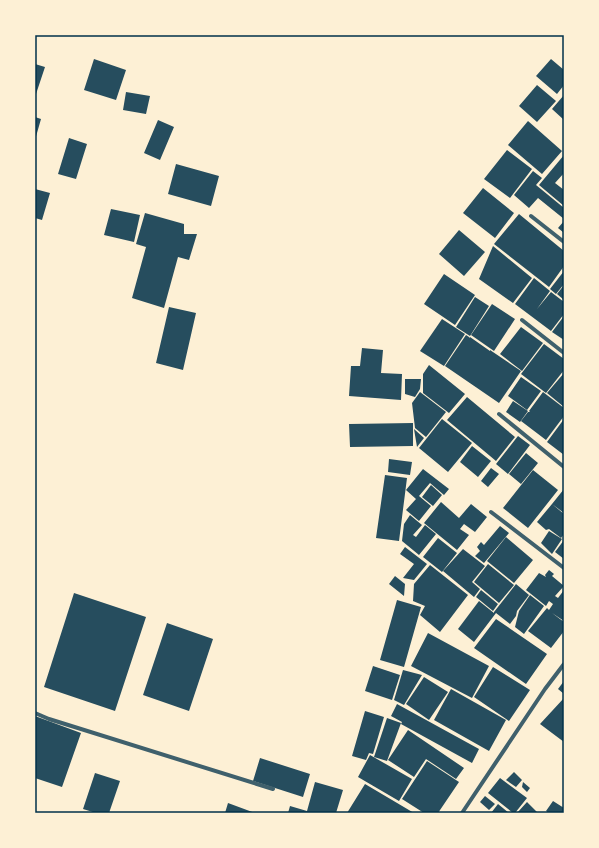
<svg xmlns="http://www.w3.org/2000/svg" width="599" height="848" font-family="'IBM Plex Sans',sans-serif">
<rect width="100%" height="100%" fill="#fdf0d5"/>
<path fill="#264d5e" d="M94,59L126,70L116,100L84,90Z
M551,59L564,70V85L557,94L536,76Z
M35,64L45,67L35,97Z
M537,85L556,101L537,122L519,106Z
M126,92L150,96L146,114L123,110Z
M564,95V120L552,109Z
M35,117L41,119L35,140Z
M158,120L174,127L160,160L144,153Z
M528,121L562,151L542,174L508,145Z
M69,138L87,144L76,179L58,174Z
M507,150L532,169L510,198L484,179Z
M564,155V173L555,183L564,190V206L539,185Z
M176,164L219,176L211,206L168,194Z
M533,171L542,178L536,185L564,208V219L538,198L529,208L514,195Z
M483,188L514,213L495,238L463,213Z
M35,189L50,193L42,220L35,218Z
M111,209L140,215L134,242L104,235Z
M145,213L184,224V234H197L189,260L178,257L164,308L132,298L146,247L136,244Z
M519,214L564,251V266L549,287L494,244Z
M564,221V233L558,228Z
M459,230L485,252L464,276L439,254Z
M493,246L532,278L513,303L479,279Z
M564,271V284L556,294L550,289Z
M444,274L475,295L455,325L424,304Z
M534,278L550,291L537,309L551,292L564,302V314L551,331L515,304Z
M564,285V300L557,294Z
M475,297L489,306L470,336L456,327Z
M492,304L515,319L494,351L471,335Z
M169,307L196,313L183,370L156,363Z
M564,316V340L552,332Z
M442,319L465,334L444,366L420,351Z
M521,327L543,343L522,371L500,354Z
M466,335L469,337V338L470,337L490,351V350L521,371L499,403L445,366Z
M544,344L564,359V370L546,393L521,374Z
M362,348L383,350L381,373L402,374L401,400L349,396L351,366H360Z
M429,365L465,394L449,413L423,393V374Z
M564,373V407L547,393Z
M521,377L541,391L527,410L508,396Z
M405,379H421L420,389L415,397L405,394Z
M420,392L446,412L426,437L415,428L412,403Z
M543,392L564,408V416L546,440L521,421L528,412H530L529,411Z
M467,397L515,437L496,461L447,420Z
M513,401L528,411L520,422L506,412Z
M442,419L472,443L448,472L419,448Z
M564,419V455L547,442Z
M413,423V446L350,447L349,424Z
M414,429L424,438L417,447Z
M518,436L530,445L508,474L496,464Z
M472,446L491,461L478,477L460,462Z
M526,453L538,463L521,484L509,474Z
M389,459L412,462L410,475L388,472Z
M491,468L499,474L488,487L481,481Z
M423,469L449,489L444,495L430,483L419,496L431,506L419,521L406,510L416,499L406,490Z
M533,470L558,490L528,528L503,508Z
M385,475L407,478L399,541L376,538Z
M431,485L442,495L433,506L422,497Z
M564,489V513L552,504Z
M441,502L459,518L471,504L487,517L475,532L464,524L460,529L469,535L457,550L424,523Z
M552,504L564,514V534L561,538L549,529L546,530L537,522Z
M410,515L422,525L413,535L416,537L425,525L436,534L419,555L402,541L404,524Z
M500,526L509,533L484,563L475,556L480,551L477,547L481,542L484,545Z
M549,531L562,539L552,554L541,543Z
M506,537L533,560L514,583L487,561Z
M438,538L457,553L442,572L423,557Z
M564,540V559L555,552Z
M405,547L427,564L414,580L403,578L414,564L400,554Z
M463,549L485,566L472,582L480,589L474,597L443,571Z
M488,564L514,585L499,603L474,582Z
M430,565L468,595L440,632L420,615L425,606L413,601L414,584Z
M549,570L554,574L552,576L564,586L555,596L558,598L564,590V621L552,613L564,622V631L551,648L528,631L547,608L549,610L553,604L549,601L546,606L526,590L539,573L546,577L545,575Z
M395,576L405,584L404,596L389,584Z
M516,584L529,595L517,611L516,616L510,624L496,613L474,642L458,629L479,601L494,613V612Z
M481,590L498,604L493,611L476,597Z
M74,593L146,617L115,711L44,687Z
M530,595L544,606L524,634L515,627L519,611Z
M397,600L421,607L404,667L380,660Z
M496,619L547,654L526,684L474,648Z
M167,623L213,639L189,711L143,695Z
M428,633L489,666L472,698L411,666Z
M373,666L400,675L392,700L365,691Z
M493,667L530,690L509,721L474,697Z
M403,670L422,675L404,705L394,700Z
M424,677L448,692L429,720L406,704Z
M564,681V694L558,689Z
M451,689L506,720L489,751L434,720Z
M564,698V742L540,724Z
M397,704L479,749L472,763L401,724L402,722L391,716Z
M365,711L384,717L373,754L369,753L366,760L352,756Z
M35,716L81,733L62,787L35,778Z
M387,718L401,723L387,761L374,757Z
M408,730L464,768L456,779L426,759L414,777L388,760Z
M370,755L412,779L399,801L358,777Z
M260,758L310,774L303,797L253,781Z
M427,761L459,782L438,813H424L402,799Z
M514,772L522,780L516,787L506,780Z
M95,773L120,781L109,813H96L83,809Z
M500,778L527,798L515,813H513L488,793Z
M315,782L343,790L336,813H288L290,806L307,811Z
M523,782L530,788L527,792L522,787Z
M365,784L414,813H347Z
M485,796L495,804L489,810L480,802Z
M553,801L564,808V813H549L546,811Z
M527,802L537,812L536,813H517Z
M228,803L255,813H225Z
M498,804L509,813H491Z"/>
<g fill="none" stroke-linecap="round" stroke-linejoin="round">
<path stroke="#3f606c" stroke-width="4" d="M531,216L564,242
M522,320L564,353
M499,414L564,467
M491,512L564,568
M35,713L49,719L273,789
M462,813L545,689L564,664"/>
</g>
<rect width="599" height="848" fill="none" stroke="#fdf0d5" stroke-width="72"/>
<rect x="36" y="36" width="527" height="776" fill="none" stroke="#003049" stroke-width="1.5"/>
</svg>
